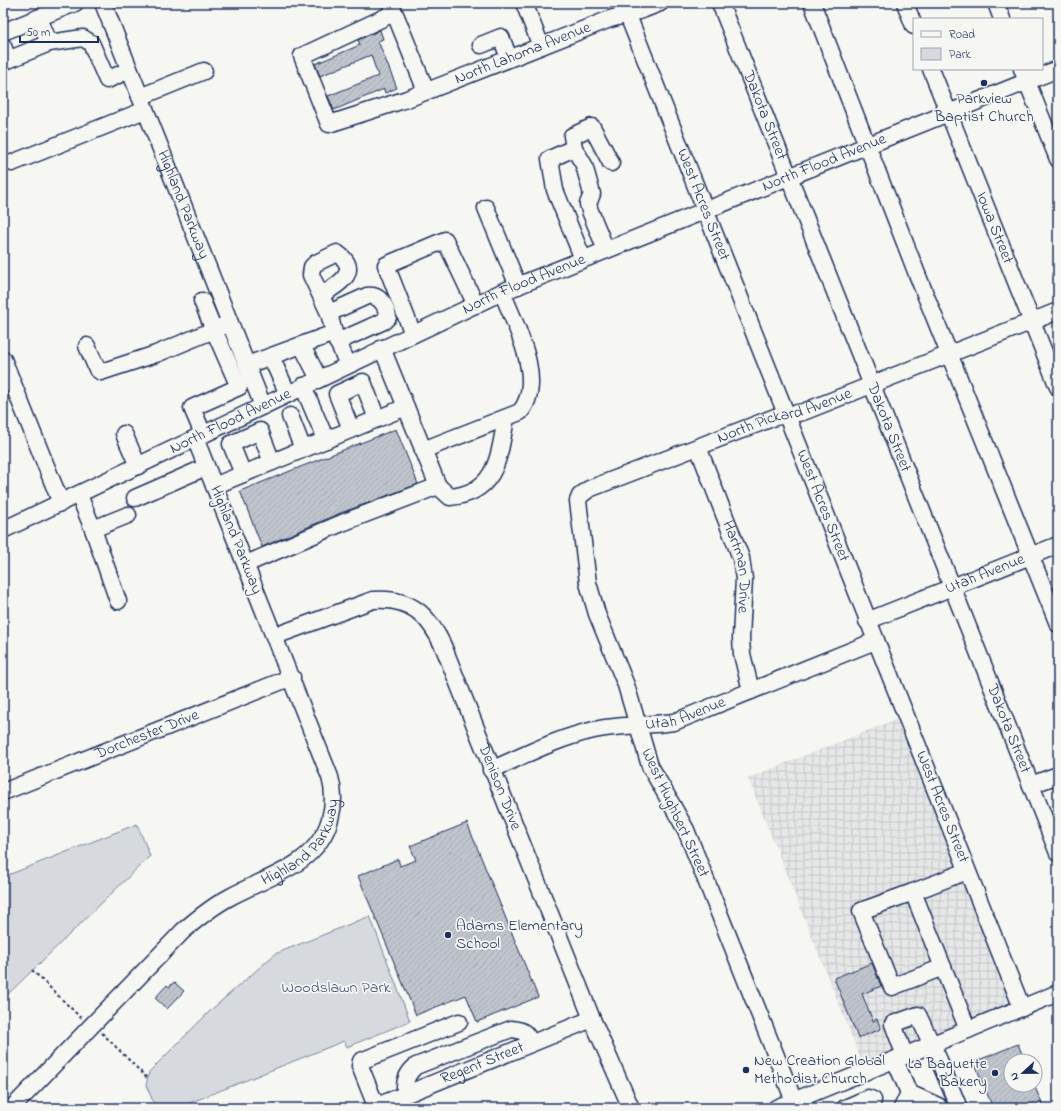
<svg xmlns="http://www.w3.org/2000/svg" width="1061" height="1111" font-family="'Indie Flower',sans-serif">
<defs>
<pattern id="industrial-grid" width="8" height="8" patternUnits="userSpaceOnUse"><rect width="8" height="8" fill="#e6e7e7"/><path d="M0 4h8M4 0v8" fill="none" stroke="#c5c6c9"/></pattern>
<pattern id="building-hatch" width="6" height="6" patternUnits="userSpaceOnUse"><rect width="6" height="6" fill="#c0c4cd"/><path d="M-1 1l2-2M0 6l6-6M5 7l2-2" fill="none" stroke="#a4a9b2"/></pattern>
</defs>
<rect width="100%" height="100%" fill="#f6f6f2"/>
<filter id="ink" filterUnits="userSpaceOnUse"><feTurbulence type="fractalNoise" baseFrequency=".025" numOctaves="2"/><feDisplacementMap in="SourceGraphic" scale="8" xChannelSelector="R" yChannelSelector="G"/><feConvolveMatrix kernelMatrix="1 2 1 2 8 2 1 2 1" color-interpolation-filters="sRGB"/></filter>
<g filter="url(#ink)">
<path fill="url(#industrial-grid)" d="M900,718L1010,999L1009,1002L864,1067L748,778Z"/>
<path fill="#d6d9dd" stroke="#78849e" d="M137,824L150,856L3,999V877Z
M370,916L410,1021L347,1047L344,1041L177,1108H156L146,1085L149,1072L211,1010L275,954Z"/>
<path fill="url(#building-hatch)" stroke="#1b2f5e" d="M380,30L383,39L378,41L397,88L385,93L384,89L334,110L328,96L378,76L371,55L320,76L315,64L360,45L358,40Z
M396,429L418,484L338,514L262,547L240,491Z
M467,823L538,997L477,1022L466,995L416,1015L358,876L398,859L400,866L416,860L410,846Z
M872,963L881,986L862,994L873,1021L877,1019L881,1029L858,1038L834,978Z
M174,982L184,991L167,1009L155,998L167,985L169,987Z
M1018,1044L1025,1061H1011V1085H1034L1044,1108H993L974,1062Z"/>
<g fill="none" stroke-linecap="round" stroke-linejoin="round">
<g stroke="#1b2f5e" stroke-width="19">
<g id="minor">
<path id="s1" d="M103,3L263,406"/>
<path d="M524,3L541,46"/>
<path id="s2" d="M623,3L1022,1008"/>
<path id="s3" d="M720,3L1058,853"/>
<path d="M812,3L917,274L1058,624"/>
<path d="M905,3L914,26"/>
<path d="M996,3L1002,19"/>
<path d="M391,4L426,91"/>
<path id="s4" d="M394,13L302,56L329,124L407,99L610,19L639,11L660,3"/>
<path d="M39,18L49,43L83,38L91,43L107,80L129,70"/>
<path d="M3,32L75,3"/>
<path d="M481,45L501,37L509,58"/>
<path d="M3,46L8,60L49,43"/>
<path id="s5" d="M931,69L1058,387"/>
<path d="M1022,69L1058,159"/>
<path d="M140,97L204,71"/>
<path d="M574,148L550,159L555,190L583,259"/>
<path d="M12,163L145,110"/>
<path d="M486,208L518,286"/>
<path d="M606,250L590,211L588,204L592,194L584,165L574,148L572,136L592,127L611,163"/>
<path d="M321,295C337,286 363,271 337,253L316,263L312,267L311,275L329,313L334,333"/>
<path d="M329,313L367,296C380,294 386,306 388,317L384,321L337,342"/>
<path d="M413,334L386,265L445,240L476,305"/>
<path d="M87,346L97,369L101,372L156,354L214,330L202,301"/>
<path d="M302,346L319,379"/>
<path d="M271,357L288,394"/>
<path d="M3,359L61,503"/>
<path d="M247,365L334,333L348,365"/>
<path d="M303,386L326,440"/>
<path d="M290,416L303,449"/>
<path d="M351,429L337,394L363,382L377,419"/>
<path d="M124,434L138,466"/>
<path d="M203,434L192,408L239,387L214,330L223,326"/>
<path id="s6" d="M698,447L741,558L744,579L741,638L742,654L751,691"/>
<path d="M423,450L520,412C546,382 515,324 502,292"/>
<path d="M243,474L231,444L260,431L272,462"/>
<path d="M214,486L406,407"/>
<path d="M438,486L450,497C497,493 499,456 506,418"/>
<path d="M79,495L93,529L118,601"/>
<path d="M135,498L206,467"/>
<path d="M93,529L128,515"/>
<path id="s7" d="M3,530L502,292L1058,69"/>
<path d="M246,564L342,523L438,486L382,348"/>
<path id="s8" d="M867,621L1058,545"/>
<path id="s9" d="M275,636L373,600C411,597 429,615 444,648L592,1019L631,1108"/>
<path id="s10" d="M491,770C525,755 558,738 594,730C621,724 647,726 674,722L875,641"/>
<path d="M1031,785L1058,775"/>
<path id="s11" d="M3,792L292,677"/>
<path d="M967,871L913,892L968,1030"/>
<path d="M913,892L861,911L892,987L943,967"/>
<path d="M905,1056L893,1024L918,1015L939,1060L959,1108"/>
<path d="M895,1060L909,1093L938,1106V1108"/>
<path d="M406,1094C403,1083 407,1073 416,1066L511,1029C523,1030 526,1032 531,1043"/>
<path id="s12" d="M794,1101L686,830L650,766L626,685L597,614L588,583L578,501L580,496L589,489L775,417L803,412L1058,311"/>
<path d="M376,1106L360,1066L361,1061L459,1022"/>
<path id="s13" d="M12,1108L183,931C198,918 213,906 230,897C268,876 317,866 330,819C334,805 334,791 330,777L195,438"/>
<path id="s14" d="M372,1108L592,1019"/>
<path d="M776,1108L1058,993"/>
<path d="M845,1108L868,1098L873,1100L871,1108"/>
<path d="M902,1108L909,1093"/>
</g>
</g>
<path stroke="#1b2f5e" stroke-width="2" stroke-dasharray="3 3" stroke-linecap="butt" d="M32,970L81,1018
M102,1033L148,1079"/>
<use href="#minor" stroke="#f6f6f2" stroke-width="16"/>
</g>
</g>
<g fill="#1b2f5e" stroke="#f6f6f2" stroke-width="1.5">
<circle cx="984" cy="83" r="4"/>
<circle cx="448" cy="935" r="4"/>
<circle cx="746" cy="1070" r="4"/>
<circle cx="995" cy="1073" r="4"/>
</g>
<g text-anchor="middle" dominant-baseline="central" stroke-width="3.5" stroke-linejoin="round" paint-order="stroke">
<g font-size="16" fill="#1b2f5e" stroke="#f6f6f2">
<text stroke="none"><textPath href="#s4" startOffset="381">North Lahoma Avenue</textPath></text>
<text stroke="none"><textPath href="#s3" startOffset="121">Dakota Street</textPath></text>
<text stroke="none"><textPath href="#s7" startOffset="900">North Flood Avenue</textPath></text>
<text stroke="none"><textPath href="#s1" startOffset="217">Highland Parkway</textPath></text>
<text stroke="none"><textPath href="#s2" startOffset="217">West Acres Street</textPath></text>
<text stroke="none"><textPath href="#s5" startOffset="171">Iowa Street</textPath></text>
<text stroke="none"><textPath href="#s7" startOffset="576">North Flood Avenue</textPath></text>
<text stroke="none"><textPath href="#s12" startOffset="867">North Pickard Avenue</textPath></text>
<text stroke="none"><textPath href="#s7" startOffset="252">North Flood Avenue</textPath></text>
<text stroke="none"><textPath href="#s3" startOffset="457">Dakota Street</textPath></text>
<text stroke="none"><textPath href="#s2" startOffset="541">West Acres Street</textPath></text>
<text transform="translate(236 540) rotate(68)">Highland Parkway</text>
<text stroke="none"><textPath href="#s6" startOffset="127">Hartman Drive</textPath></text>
<text stroke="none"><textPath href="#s8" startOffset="127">Utah Avenue</textPath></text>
<text stroke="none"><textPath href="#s10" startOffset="204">Utah Avenue</textPath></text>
<text stroke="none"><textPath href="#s3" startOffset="781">Dakota Street</textPath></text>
<text stroke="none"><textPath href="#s11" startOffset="155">Dorchester Drive</textPath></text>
<text stroke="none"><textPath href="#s9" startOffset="347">Denison Drive</textPath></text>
<text stroke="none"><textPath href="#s2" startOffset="865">West Acres Street</textPath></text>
<text transform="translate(675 813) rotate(65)">West Hughbert Street</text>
<text stroke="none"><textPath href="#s13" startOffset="398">Highland Parkway</textPath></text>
<text stroke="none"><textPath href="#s14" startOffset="119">Regent Street</textPath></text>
</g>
<g font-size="16" fill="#1b2f5e" stroke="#f6f6f2" text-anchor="start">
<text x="984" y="99" text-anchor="middle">Parkview<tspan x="984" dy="18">Baptist Church</tspan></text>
<text x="456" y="926">Adams Elementary<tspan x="456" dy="18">School</tspan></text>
<text x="754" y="1061">New Creation Global<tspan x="754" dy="18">Methodist Church</tspan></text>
<text x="987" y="1064" text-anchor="end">La Baguette<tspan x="987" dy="18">Bakery</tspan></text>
</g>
<g font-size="16" fill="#405177" stroke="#f6f6f2">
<text x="336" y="988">Woodslawn Park</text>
</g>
</g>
<rect width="1061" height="1111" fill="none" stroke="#f6f6f2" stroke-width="16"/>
<rect x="8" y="8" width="1045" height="1095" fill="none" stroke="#1b2f5e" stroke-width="1.5" filter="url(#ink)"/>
<rect x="913" y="18" width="130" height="52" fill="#f6f6f2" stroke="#9ea6b7"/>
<rect x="921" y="31" width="20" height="6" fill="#f6f6f2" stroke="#9ea6b7"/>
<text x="949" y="38" font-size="12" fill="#1b2f5e">Road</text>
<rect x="921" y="48" width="20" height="12" fill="#d6d9dd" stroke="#9ea6b7"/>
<text x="949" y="58" font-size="12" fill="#1b2f5e">Park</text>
<g transform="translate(1023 1073) rotate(248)"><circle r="19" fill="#f6f6f2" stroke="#9ea6b7"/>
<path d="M0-3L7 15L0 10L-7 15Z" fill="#1b2f5e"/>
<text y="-6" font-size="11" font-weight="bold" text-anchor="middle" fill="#1b2f5e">N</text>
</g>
<path d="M20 36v6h78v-6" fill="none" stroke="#1b2f5e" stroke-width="2"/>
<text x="26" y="36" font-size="12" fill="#1b2f5e" stroke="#f6f6f2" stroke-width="3" paint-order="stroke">50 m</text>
</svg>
